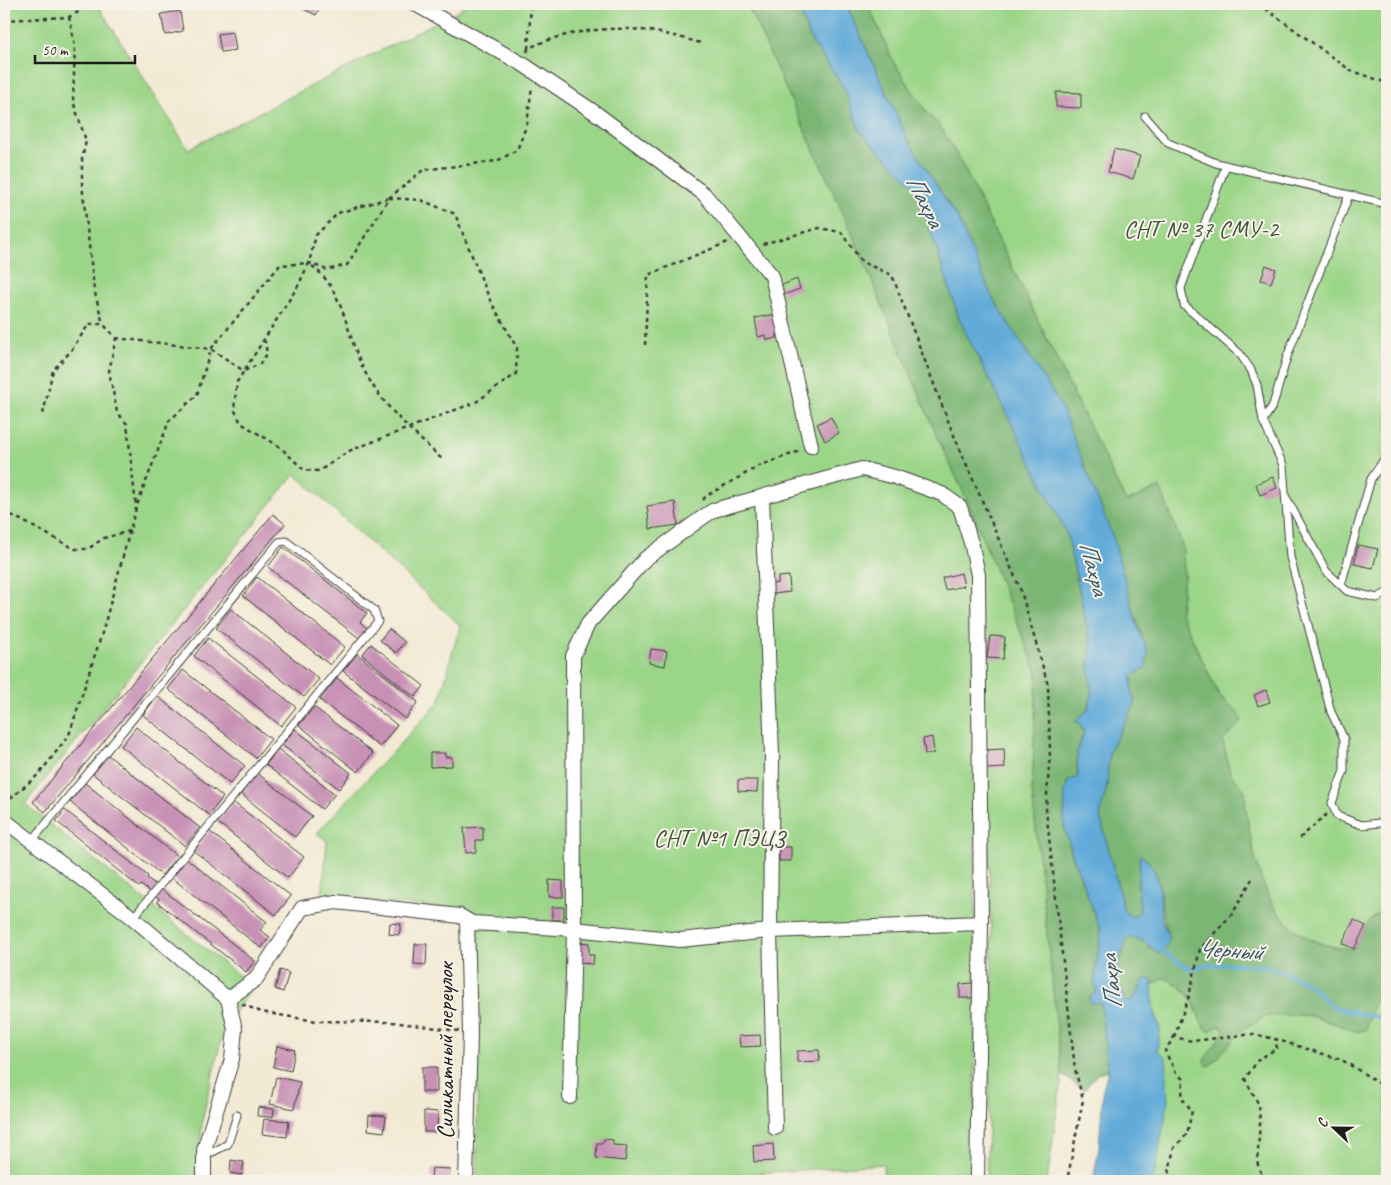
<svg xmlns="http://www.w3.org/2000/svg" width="1391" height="1185" font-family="Caveat,sans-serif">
<rect width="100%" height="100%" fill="#f7f3e8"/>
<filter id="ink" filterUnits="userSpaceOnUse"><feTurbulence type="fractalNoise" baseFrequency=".02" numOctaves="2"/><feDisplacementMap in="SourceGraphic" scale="10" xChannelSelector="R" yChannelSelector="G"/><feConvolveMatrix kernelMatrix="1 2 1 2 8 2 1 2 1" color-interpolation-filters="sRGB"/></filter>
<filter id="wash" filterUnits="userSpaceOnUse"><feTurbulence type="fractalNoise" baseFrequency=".0096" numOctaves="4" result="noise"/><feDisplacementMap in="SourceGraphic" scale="20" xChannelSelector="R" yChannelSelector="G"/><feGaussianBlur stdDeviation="1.12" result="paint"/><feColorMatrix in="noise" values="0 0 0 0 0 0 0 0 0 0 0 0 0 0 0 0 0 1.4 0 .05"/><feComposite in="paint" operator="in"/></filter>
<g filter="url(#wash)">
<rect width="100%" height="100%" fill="#f2ead4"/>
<path fill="#9bd588" stroke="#5c7852" d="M4,4H97L188,149L460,10L465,4H747L852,233L936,434L968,502L1037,672L1032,792L1062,1075L1047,1181H986L993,996L987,794L975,798V1181H884L883,1164L731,1175V1181H477L478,924L470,910L322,897L327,841L317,833L439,702L460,625L295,474L25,804L253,987L224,1027L202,1121L199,1181H4Z
M868,4H1387V920L1379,913L1367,923L1354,949C1288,946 1264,903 1252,844C1249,826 1244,809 1245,791L1230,773L1223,741L1235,709L1219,695L1180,613L1184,576L1183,548L1160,487L1126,502L962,164L940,126L927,113L893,61Z
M1164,978C1183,983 1194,1002 1200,1020L1221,1024L1224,1032L1204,1060L1208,1066L1214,1062C1224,1050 1232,1037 1244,1027C1278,1001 1323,1019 1358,1032C1369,1018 1374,997 1387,985V1181H1153L1157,1155V1050L1159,1026L1153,1006L1152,985Z"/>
<path fill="#7cb674" stroke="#4c6948" d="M747,4H797L812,42L843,86L860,131L917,189L960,321L1067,534L1091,645L1089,666L1092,695L1087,710L1076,721L1080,723L1084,734C1077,747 1076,762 1078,777L1068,781L1065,791L1064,824L1072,854L1101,931L1094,981L1101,1003L1108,1070L1098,1073L1084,1090L1062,1075L1032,792L1037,672L968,502L936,434L852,233Z
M846,4H868L893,61L927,113L940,126L962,164L1126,502L1160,487L1183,548L1184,576L1180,613L1219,695L1235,709L1242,721L1223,741L1230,773L1245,791C1244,809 1249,826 1252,844C1264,903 1288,947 1354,949L1367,923L1379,913L1387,920V985C1376,995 1368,1014 1367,1029L1358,1032L1310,1015L1268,1016L1244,1028L1214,1062L1207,1066L1204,1060L1224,1032L1221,1025L1209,1031C1200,1025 1200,1017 1196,1007C1191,994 1176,981 1164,978L1152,985V980H1144L1135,997L1127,1003L1117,986V970L1127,938C1138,936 1144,940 1151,948L1169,936C1155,909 1169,874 1140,855L1138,883L1140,913L1131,918L1124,911L1100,816L1107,785L1109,752L1135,703C1127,680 1135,672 1148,653L1060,404L992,297L958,219L908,140Z"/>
<path fill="#62abd9" stroke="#3f647a" d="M797,4H846L908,140L958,219L992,297L1060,404L1114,540L1137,625L1148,653L1146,668L1132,675V693L1135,703L1109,752L1107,785L1100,816L1124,911L1132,917L1140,912L1138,883L1140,855C1162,869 1160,892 1161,915C1163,934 1177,936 1160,954C1148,947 1142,935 1127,938C1118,965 1110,977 1127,1003L1135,997L1145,978L1152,980L1153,1006L1160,1031L1157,1050L1166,1057L1168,1103L1153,1181H1093L1099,1148L1103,1089L1108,1070L1101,1003H1090L1089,998L1097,991L1094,981L1101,931L1072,854L1064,824L1065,791L1068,781L1078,777L1077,752L1084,734L1080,723L1075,721L1087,711L1092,695L1089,666L1091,645L1067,534L960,321L917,189L860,131L843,86L812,42Z"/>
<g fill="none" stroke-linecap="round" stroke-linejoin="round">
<path stroke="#62abd9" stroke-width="4" d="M1159,949L1188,968C1229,962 1269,960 1306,983C1316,989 1323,999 1332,1006C1339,1011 1376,1016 1387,1019"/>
</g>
<g id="blocks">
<path fill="#c791b5" d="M294,4H322L316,15Z
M180,11L183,31L165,35L161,14Z
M233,32L236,50L221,52L218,34Z
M1056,92L1081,93V108L1056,107Z
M1114,149L1140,156L1133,179L1108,172Z
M1266,265L1276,269L1271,283L1261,280Z
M797,279L800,289L783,295L780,286Z
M777,314L781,334H777V338L767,340L766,335L758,337L755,318Z
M831,417L839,433L825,441L817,424Z
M1273,477L1277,488L1260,495L1256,484Z
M675,502L678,525L650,529L647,506Z
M273,514L285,524L45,812L33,802Z
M1358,545L1378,549L1373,568L1354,564Z
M283,547L367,613L360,622L367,628L359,638L268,567Z
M961,573L964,586L945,590L942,578Z
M789,576L790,592L773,594L772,584L778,583V577Z
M257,577L345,647L330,665L243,596Z
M231,609L319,679L304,697L216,628Z
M389,629L405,642L396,653L380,640Z
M990,636L1005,637L1003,659L987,658Z
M208,638L296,707L281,726L194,656Z
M371,644L424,686L415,697L362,655Z
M651,649L667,651L665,666L649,663Z
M357,654L418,702L405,719L343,671Z
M183,670L271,739L256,758L168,689Z
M337,678L397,725L380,747L320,700Z
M1266,690L1270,702L1258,706L1254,695Z
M157,696L245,766L230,784L143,715Z
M314,707L373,753L358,772L299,725Z
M136,727L223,797L209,815L121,746Z
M295,729L351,773L339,789L282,745Z
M932,737L934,753L925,754L923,739Z
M278,749L335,794L322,809L266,765Z
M1004,749L1005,768L985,769L984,750Z
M430,753H445V757H452V766L430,767Z
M108,755L200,828L185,846L93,774Z
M257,773L312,816L295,837L241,794Z
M738,780H758L757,792L738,791Z
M85,783L177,856L162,875L70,802Z
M233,802L304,857L288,878L217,822Z
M65,810L148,876L147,878L255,961L246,972L157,902L159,899L141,885L139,887L56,821Z
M483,827V840H476V852L466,853L464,828Z
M209,831L291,896L276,915L194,851Z
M779,847H791V861H779Z
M187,859L267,922L260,930L270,937L261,948L172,878Z
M549,880L563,881V897H549Z
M552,907H564V920H552Z
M1354,920L1366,926L1354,949L1342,943Z
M390,923L401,924L399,935L389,934Z
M579,942L589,943V955H594L593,964L578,963Z
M415,944H427L426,965L414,964Z
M280,970L289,973L283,992L275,989Z
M973,983V998H960V984Z
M760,1035L761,1046L740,1047L739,1036Z
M277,1046L295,1050L291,1071L273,1067Z
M819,1050L820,1061L797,1062V1051Z
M422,1067H437V1092H422Z
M276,1077L300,1082L294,1109L270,1104Z
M258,1107L274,1109L273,1117L257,1116Z
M424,1111L438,1112L437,1132H424Z
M369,1115L386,1116L384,1132L368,1130Z
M264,1119L289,1121L287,1137L262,1134Z
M604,1139L613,1140V1145L627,1146L625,1161L596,1158L597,1143H603Z
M773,1144L774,1161L754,1162L753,1146Z
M231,1160L244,1162L242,1175L230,1173Z
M432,1168L450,1169L449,1180L431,1179Z"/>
</g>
</g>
<g filter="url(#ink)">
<use href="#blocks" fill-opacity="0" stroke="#3c3b38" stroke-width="1"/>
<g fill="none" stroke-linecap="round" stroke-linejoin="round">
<g stroke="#3c3b38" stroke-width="9">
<path id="service" d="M1145,116L1168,143L1216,163L1387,204
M1226,165L1181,288L1184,305L1240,354L1251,370L1257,385L1263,421L1283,465L1290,557L1331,712L1344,739V771L1332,803L1337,816L1362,825L1387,822
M1263,421L1273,405L1287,357L1349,195
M1287,499L1326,571L1347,591L1377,598L1387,593
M1341,585L1371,479L1387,455
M31,842L279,542L286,541L374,610L378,621L133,918
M204,1150L213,1152L228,1144L237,1115"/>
</g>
<g stroke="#3c3b38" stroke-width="16">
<path id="minor" d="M415,4L524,65L597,114L704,194L772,276L811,446
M762,497L772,755L770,931L775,1128
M4,820L133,918L228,999
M228,999L256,979L302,908L336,902L460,916L472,923L574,929L680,940L770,931L981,923
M570,1097L574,929L573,656L588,624L645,559L706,515L714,510L862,469L895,477L942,494L960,507L972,546L978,575L981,923L977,1181
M204,1181V1150L232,1059L235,1029L228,999
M466,1181L470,1033L467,921"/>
</g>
<path stroke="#3c3b38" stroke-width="2.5" stroke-dasharray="4 4" stroke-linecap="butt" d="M1259,4L1350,70L1387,83
M69,17L75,46L73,101L86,141L82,159V184L94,289L103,324
M4,20L69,17L93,4
M528,49L531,4
M527,52L528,49C544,40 558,37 575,33C625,24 656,30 704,44
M389,198L421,200L455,214L490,300L517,348L516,374L476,402L349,451L319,471L304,470L280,447L241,423L234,409L237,382L298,286L309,263L316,235L338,213Z
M763,244L819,228L841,232L862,262L892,275L950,426L1021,591L1048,685L1050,751L1046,810L1075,1069L1083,1100L1067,1181
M312,266C343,289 346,331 361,364C380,405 411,430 443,460
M116,338L211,349L244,371L260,364L267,354L265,341
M645,345L648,275L728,242
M43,414L53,370L70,352L89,324H103L116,338L109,371L117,412L127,424L136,506
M703,500L706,496L759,466L800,451
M4,511L75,549H88L104,538L130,531
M4,804L39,774L69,735L103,630L136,508L169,421L197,395L211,349L280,265L309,263L327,270L347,265L389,198L423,170L497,161L517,150L527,124L532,86
M1300,838L1327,814
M242,1004L261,1012L316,1021L392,1022L459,1031
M1174,1037L1189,996L1200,949L1233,913L1252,879
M1167,1181L1174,1148L1187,1134L1192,1111L1182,1098L1183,1079L1176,1073L1165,1051L1174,1037L1192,1041L1253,1034L1275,1039L1342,1060L1387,1088
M1264,1181L1257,1162L1260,1123L1259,1105L1245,1079L1258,1060L1277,1048L1275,1039"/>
<use href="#service" stroke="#fff" stroke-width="7"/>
<use href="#minor" stroke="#fff" stroke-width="14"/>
</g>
</g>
<g text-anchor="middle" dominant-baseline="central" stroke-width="4" stroke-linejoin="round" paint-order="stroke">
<g font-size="24" fill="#42543c" stroke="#f7f3e8">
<text x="1201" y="229">СНТ № 37 СМУ-2</text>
<text x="719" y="838">СНТ №1 ПЭЦЗ</text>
</g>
<g font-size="24" fill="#1c1c1c" stroke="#f7f3e8">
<text transform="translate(445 1051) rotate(-90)">Силикатный переулок</text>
</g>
<g font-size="25" font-style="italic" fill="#385568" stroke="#f7f3e8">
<text transform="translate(925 201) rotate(63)">Пахра</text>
<text transform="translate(1094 568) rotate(75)">Пахра</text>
<text transform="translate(1230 950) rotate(3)">Черный</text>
<text transform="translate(1111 982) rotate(-96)">Пахра</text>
</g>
</g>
<rect width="1391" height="1185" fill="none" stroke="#f7f3e8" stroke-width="20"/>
<g transform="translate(1334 1128) rotate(292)" stroke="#f7f3e8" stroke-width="4" paint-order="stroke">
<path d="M0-4L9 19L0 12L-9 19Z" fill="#1c1c1c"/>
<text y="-8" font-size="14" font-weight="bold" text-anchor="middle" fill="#1c1c1c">С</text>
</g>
<path d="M35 55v8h100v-8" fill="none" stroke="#1c1c1c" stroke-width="2.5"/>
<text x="42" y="55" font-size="15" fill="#1c1c1c" stroke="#f7f3e8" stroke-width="4" paint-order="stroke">50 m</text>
</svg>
